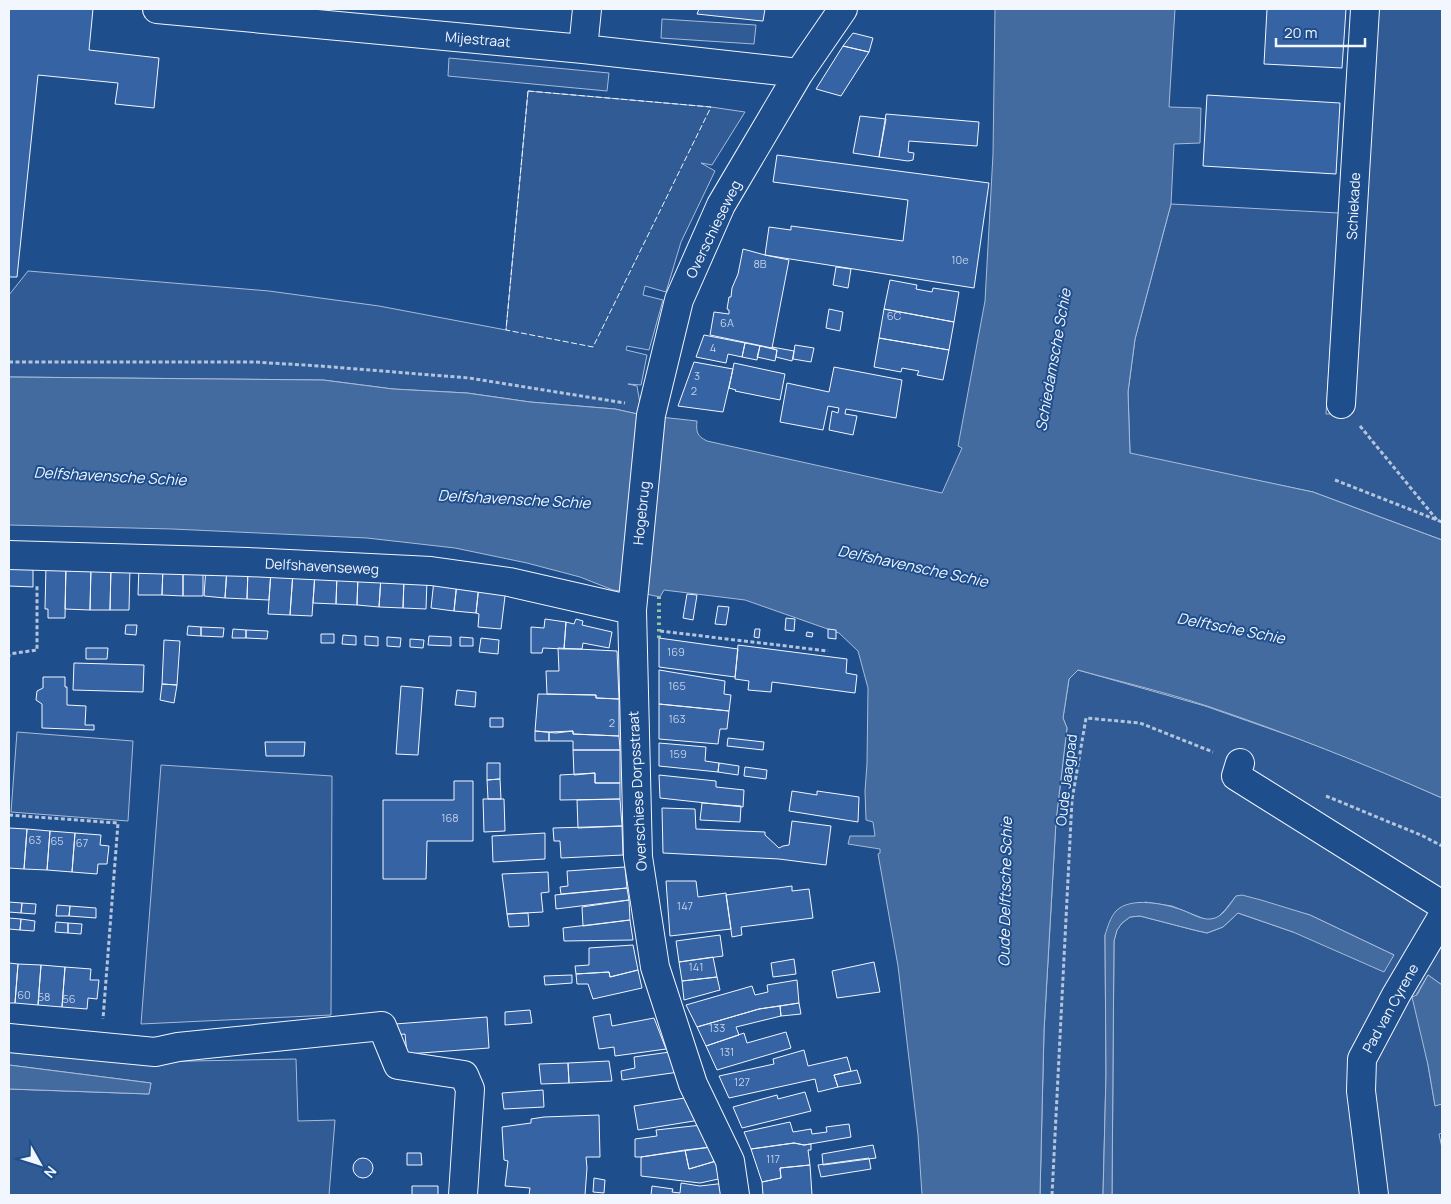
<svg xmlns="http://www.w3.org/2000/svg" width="1451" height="1204" font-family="Manrope,sans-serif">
<rect width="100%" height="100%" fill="#1f4e8c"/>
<path fill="#305b95" stroke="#a8bbd7" d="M1369,9H1442V540L1313,492L1130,454L1128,392L1135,339L1171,204L1339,213L1326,414L1347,413Z
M662,19L756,25L754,44L661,38Z
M449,58L609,73L607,91L448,76Z
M528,91L711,107L745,112L712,165L701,163L715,171L681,242L666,292L645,286L643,295L663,300L649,350L627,346L626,350L647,355L641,385L628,384L637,386L642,415L615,409L530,402L467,393L393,389L323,380L9,377V295L28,271L269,291L379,306L506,330Z
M1078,670L1205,706L1302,740L1377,769L1442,798V985L1428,975L1416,995L1435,1105L1442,1104V1133L1439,1134L1442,1148V1195H1112L1114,941L1117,930L1122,923L1130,917L1140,916L1194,930L1207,933L1223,927L1238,913L1293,932L1394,955L1310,915L1236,896L1225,910L1217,918L1207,920L1172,906L1145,902L1105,935L1106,1074L1103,1195H1040L1044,1031L1056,821L1067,728L1063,718L1069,679Z
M17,732L133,741L128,821L11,812Z
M161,765L332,776L331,1015L141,1024Z
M9,1051L139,1062L296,1059L298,1121L335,1120L329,1195H9V1089L149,1094L151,1083L9,1065Z"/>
<path fill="#446ba0" stroke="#a8bbd7" d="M995,9H1175L1169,107L1201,108L1200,143L1174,144L1171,204L1135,339L1128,392L1130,453L1313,492L1442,540V798C1365,764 1287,733 1207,706C1165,692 1121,682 1078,670L1069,679L1063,718L1067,728L1056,821L1044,1031L1040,1195H922L918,1135L898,966L878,854L880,853V849L848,844L850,836H875L873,822L866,820L865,791L867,764L868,688L858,651L839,633L745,600L664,590L660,597L646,594L613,590L580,577L527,563L455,548L367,538L172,529L9,525V377L323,380L393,389L467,393L530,402L615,409L642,415L697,421C696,432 697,436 707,441L942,493L962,448L958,446L985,301L993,154Z
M1242,895L1261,900L1310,915L1394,955L1384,972L1293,932L1238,913L1223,927L1207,933L1194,930L1140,916L1130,917L1122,923L1117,930L1114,941L1112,1195H1103L1106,1074L1105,935C1108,926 1110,918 1116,911C1131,896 1165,904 1182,910C1193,914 1204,922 1215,918C1224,915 1230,904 1236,896Z
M1428,975L1442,985V1104L1435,1106L1428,1065L1412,997L1417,995Z
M9,1065L151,1083L149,1094L9,1089Z"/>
<path fill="#3563a3" stroke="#f2f6ff" d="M9,9H93L89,50L159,58L154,108L115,104L118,83L38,75L17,277H9Z
M699,9H765L763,21H762L697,14Z
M1267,9H1346L1342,68L1264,64Z
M853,33L873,38L869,52L843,46Z
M843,46L869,52L841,96L816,89Z
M1207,95L1340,103L1336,174L1203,166Z
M886,114L979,122L977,146L909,141L908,152L914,153L913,160L908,161L879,157Z
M860,116L886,119L879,157L853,153Z
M777,155L989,183L974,288L765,255L769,227L791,230V226L903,241L908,200L773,182Z
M743,249L765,255L789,260L772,348L710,335L714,312L729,314V310L727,309L729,297H731L732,288L738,274Z
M836,267L851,269L848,288L833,285Z
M890,280L917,285L916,289L932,292L933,288L959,292L954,322L884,309Z
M829,309L843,312L840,331L826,328Z
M884,309L954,322L949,350L879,338Z
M704,335L745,343L742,357L728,354L726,363L696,357Z
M879,338L949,350L943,380L917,375L919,371L902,368L901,372L874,367Z
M745,343L760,346L757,360L742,357Z
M795,345L814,348L811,362L793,359Z
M760,346L777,350L775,361L757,357Z
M772,347L794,351L792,361L776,357L777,350L772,348Z
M694,362L733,369L723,412L678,406Z
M734,363L785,374L780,400L735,391L736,390L729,388Z
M834,367L902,380L896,418L846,409L845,414L857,416L853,435L829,430L832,411L838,413L839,408L828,406L823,430L780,422L787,383L829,392Z
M9,564H33V587L9,586Z
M46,565H66L65,618H48V609H45Z
M66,565L91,566L90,610L65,609Z
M91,566H111L110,610H90Z
M111,566H130L129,610H110Z
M139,566H163L162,595H138Z
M163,566H183V596L162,595Z
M183,566L203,567V596H183Z
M206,567L227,568L225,598L204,596Z
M227,568L248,569L247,599L225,598Z
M248,569L271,571L269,600L247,599Z
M271,571L293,572L290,615L268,614Z
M293,572L315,573L312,616L290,615Z
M315,573L337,574L336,604L313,603Z
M337,574L358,575L357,605L336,604Z
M358,575L381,577L379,607L357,605Z
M381,577L404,578L403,608L379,607Z
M404,578L427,580L426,609L403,608Z
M434,580L457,582L454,611L431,608Z
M457,582L479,585L476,613L454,611Z
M479,585L506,588L501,629L478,627L479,614L476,613Z
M687,594L697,595L693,620L683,618Z
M718,606L729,607L726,625L715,624Z
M786,618L795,619L794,631L785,630Z
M545,619L566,622L564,649L543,648L542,653H531V627L544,628Z
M576,619L583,621L582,625L612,632L609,648L583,643L582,649H564L566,622L574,624Z
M126,625H137L136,635L125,634Z
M188,626L201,627V636L187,635Z
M201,627L224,628L223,637L201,636Z
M233,629L246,630V638H232Z
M755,629H760L759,638L754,637Z
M828,629L836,630V639L828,638Z
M246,630L268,631L267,639L246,638Z
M807,632L813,633L812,637L806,636Z
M321,634H334V643H321Z
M343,635L356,636V645L342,644Z
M365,636L378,637V646L365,645Z
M429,636L451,637V646L428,645Z
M387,637L401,638L400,647L387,646Z
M460,637L473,638V646H460Z
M481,638L499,640L498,654L479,652Z
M659,638L738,649L735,677L659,667Z
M410,639L424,640L423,648L410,647Z
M164,640L180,641L177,685L162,684Z
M738,645L847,659L846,673L857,675L855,693L772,682L771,692L748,690L749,681L735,679Z
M86,648H108L107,659H86Z
M558,648L617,651L619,699L596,698V695L547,694L546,671H559Z
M74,663L144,665L143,692L73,690Z
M659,670L725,681L724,694L731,695L729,711L659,704Z
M43,677H65V687H67V705L86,706L85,725H94V730L42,728V704L36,700L37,691L43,688Z
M162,684L177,685L174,703L160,700Z
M401,686L423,688L418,755L396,754Z
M457,690L476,692L475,707L455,705Z
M538,694L596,695V698L619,699V736L573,734V731L556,733L535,731Z
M659,704L729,711L727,729H720L718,744L659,739Z
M490,718H503V727H490Z
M535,731L549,732V741H535Z
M573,731V734L619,736L620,750H573V741H549V732Z
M728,738L764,742L763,750L727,746Z
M265,742H305L304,756H266Z
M659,743L706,747L705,761L719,763L718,772L659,766Z
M573,750H620V783H595V773L574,775Z
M487,763H500V779L487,780Z
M719,763L739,766L738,775L718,772Z
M745,767L767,770L766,779L744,776Z
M595,773V783H620V799L560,800V775Z
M659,775L716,781V787L744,790L743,807L660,798Z
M500,779L501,799H488L487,780Z
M454,781H473V841H427L426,879H383V800H454Z
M792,791L817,795V791L859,797L858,822L789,811Z
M483,799H504L505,831L484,832Z
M620,799L622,826L578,828L577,800Z
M702,803L741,806L740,822L700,820Z
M662,808L695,809L696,829L765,832V835L779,848L783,846L789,845L792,821L831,826L826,865L779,859L663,853Z
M622,826L623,855L561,858L560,841H554L553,828Z
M9,828L27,829L24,869L9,868Z
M27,829L50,831L47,870L24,869Z
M50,831L75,833L72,872L47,870Z
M75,833L101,835L100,845L109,846L107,864H98L97,874L72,872Z
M545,833V859L493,862L492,836Z
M625,867L627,888L561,894L560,887L568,886L567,871Z
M548,872L549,892L541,893L543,912L507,914L502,874Z
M666,881H696L698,897L726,893L731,929L670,936Z
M792,886V891L809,889L813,918L741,927L742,935L732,937L726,895Z
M627,888L629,900L556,909L555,895Z
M629,900L630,920L583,926L582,907Z
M9,902L22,903L21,913L9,912Z
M22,903L36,904L35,914L21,913Z
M57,905L70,906L69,916H56Z
M70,906L96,908V918L69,916Z
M528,913L529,926L509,927L507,914Z
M9,918L21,919L20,930L9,929Z
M21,919L35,921L34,931L20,930Z
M630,920L633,940L564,941L563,928Z
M56,922L68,923V933L55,932Z
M68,923L82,924L81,934L68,933Z
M720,935L723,956L679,962L676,941Z
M633,945L638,970L610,977L609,972L576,974L575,966L589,965V948Z
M713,957L717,977L682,981L679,962Z
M794,959L796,974L773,977L771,963Z
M874,962L880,992L837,998L832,971Z
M9,963L18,964L15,1003H9Z
M18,964L41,965L38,1005L15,1003Z
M41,965L65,967L62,1007L38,1005Z
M65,967L91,969L90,980H99L97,999L88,998L87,1009L62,1007Z
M638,970L642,988L593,999L588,984H577L576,974L609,972L610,977Z
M572,975V983L545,985L544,976Z
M717,977L720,990L684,1000L682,981Z
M797,980L799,1003L759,1009L697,1027L686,1005L752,986L755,995L768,992L767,985Z
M799,1003L801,1014L781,1016L780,1006Z
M780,1006L781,1016L736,1027L739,1035L706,1046L697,1027L759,1009Z
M530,1010L532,1023L505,1025V1012Z
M610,1014L612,1026L654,1018L666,1049L615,1056L614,1047L599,1049L593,1017Z
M487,1017L489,1048L407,1054L405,1034L395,1035V1024Z
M786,1032L791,1048L717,1070L706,1046L744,1033L747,1043Z
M804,1050L808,1066L847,1057L851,1071L834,1075L838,1087L818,1092L815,1079L729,1098L719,1076L774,1064L773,1059Z
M670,1052L679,1072L622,1080L621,1071L635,1068L634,1057Z
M609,1061L612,1081L569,1083L568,1063Z
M568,1063L569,1083L541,1084L539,1064Z
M857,1070L861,1083L838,1087L834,1075Z
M543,1090L544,1107L504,1109L502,1093Z
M805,1092L811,1111L742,1128L733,1107L777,1095L778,1099Z
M691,1097L700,1120L638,1130L634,1106Z
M599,1115L600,1157H586L587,1168L585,1195H529L530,1188L505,1186L508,1161L504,1160L502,1127L531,1123V1119L544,1117Z
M790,1122L793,1132L811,1129L812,1134L827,1132L826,1127L849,1124L851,1137L804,1145L794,1143L751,1149L744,1132Z
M702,1125L711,1147L641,1157H635V1139L657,1136L656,1130Z
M794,1143L804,1145L811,1144V1150H808L810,1165L780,1168L781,1178L762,1182L751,1149Z
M873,1145L876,1158L823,1165L822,1154Z
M711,1147L716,1161L689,1169L685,1150Z
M685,1150L689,1169L716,1161L723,1178L700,1183L641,1176V1157Z
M407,1153H421L422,1165H407Z
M353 1168a10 10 0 1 1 20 0a10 10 0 1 1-20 0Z
M869,1158L871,1169L821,1177L818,1165Z
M810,1165L812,1195H763L762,1182L781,1178L780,1168Z
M594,1178L605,1180L604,1193L593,1192Z
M681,1183L700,1186L726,1183V1195H651L652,1186L673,1189L672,1192L680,1193Z
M412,1186H438V1195H412Z"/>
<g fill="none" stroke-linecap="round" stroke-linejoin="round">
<g stroke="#f2f6ff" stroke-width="30">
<path id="minor" d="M157,9L583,49L799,73
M583,49L587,9
M1341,404L1365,9
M9,555L248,562L431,571L509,582L632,610
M1240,763L1236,776L1442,905
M9,1038L155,1052L178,1047L382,1026L398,1065L464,1075L470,1089L463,1195
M735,1195L730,1161L693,1084L655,967L638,857L632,610L651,415L679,300L721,205L799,73L843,9
M1374,1195L1361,1091L1362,1059L1396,995L1442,917"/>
</g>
<path stroke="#b3c4dc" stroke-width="3" stroke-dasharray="4 2.5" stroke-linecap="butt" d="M9,362H254L320,366L469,378L625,403
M1360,426L1437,520
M1335,480L1442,522
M660,631L828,651
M9,657V654L37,650V585
M1326,796L1423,836L1442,846
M9,815L118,823L103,1019
M1052,1195L1072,800L1086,718L1140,723L1213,752"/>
<use href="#minor" stroke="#1f4e8c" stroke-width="28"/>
<path stroke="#97c8a6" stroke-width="4" stroke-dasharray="2.5 4" stroke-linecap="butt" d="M659,638V593"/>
<path stroke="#f2f6ff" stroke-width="1" stroke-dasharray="6 2.5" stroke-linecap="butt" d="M528,91L711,107L593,347L506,330Z"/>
</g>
<g text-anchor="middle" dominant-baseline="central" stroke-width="4" stroke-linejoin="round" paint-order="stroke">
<g font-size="11" fill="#c3d1e8">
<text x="960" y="259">10e</text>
<text x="760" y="263">8B</text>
<text x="894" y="315">6C</text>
<text x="727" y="322">6A</text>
<text x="713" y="347">4</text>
<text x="697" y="375">3</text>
<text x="694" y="390">2</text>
<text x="676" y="651">169</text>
<text x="677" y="685">165</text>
<text x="677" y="718">163</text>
<text x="612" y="722">2</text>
<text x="678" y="753">159</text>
<text x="450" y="817">168</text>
<text x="35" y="839">63</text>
<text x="57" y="840">65</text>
<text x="82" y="842">67</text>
<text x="685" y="905">147</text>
<text x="696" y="966">141</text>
<text x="24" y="994">60</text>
<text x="44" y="996">58</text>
<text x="69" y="998">56</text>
<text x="717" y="1027">133</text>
<text x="727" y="1051">131</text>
<text x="742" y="1081">127</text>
<text x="773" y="1158">117</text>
</g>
<g font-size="14" fill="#f2f6ff" stroke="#1f4e8c">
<text transform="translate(478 39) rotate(5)">Mijestraat</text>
<text transform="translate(1353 206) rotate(-87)">Schiekade</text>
<text transform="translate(713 229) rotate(-64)">Overschieseweg</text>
<text transform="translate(641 513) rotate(-84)">Hogebrug</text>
<text transform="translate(322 566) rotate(3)">Delfshavenseweg</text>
<text transform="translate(1066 780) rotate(-83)">Oude Jaagpad</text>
<text transform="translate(637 791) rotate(-93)">Overschiese Dorpsstraat</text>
<text transform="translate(1390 1008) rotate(-61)">Pad van Cyrene</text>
</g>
<g font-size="15" font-style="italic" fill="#f2f6ff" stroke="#1f4e8c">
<text transform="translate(1053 360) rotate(-80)">Schiedamsche Schie</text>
<text transform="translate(110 476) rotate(3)">Delfshavensche Schie</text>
<text transform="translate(514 499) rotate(3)">Delfshavensche Schie</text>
<text transform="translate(913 566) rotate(12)">Delfshavensche Schie</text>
<text transform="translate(1231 628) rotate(11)">Delftsche Schie</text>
<text transform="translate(1005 892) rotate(-89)">Oude Delftsche Schie</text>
</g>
</g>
<rect width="1451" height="1204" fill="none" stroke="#f2f6ff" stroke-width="20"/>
<g transform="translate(40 1164) rotate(129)" stroke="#1f4e8c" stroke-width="4" paint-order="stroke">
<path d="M0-4L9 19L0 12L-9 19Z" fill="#f2f6ff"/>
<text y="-8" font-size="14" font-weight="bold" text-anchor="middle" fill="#f2f6ff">N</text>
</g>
<path d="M1276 38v8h89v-8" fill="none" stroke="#f2f6ff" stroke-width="2.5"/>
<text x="1284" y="38" font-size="15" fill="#f2f6ff" stroke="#1f4e8c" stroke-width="4" paint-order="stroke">20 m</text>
</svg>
